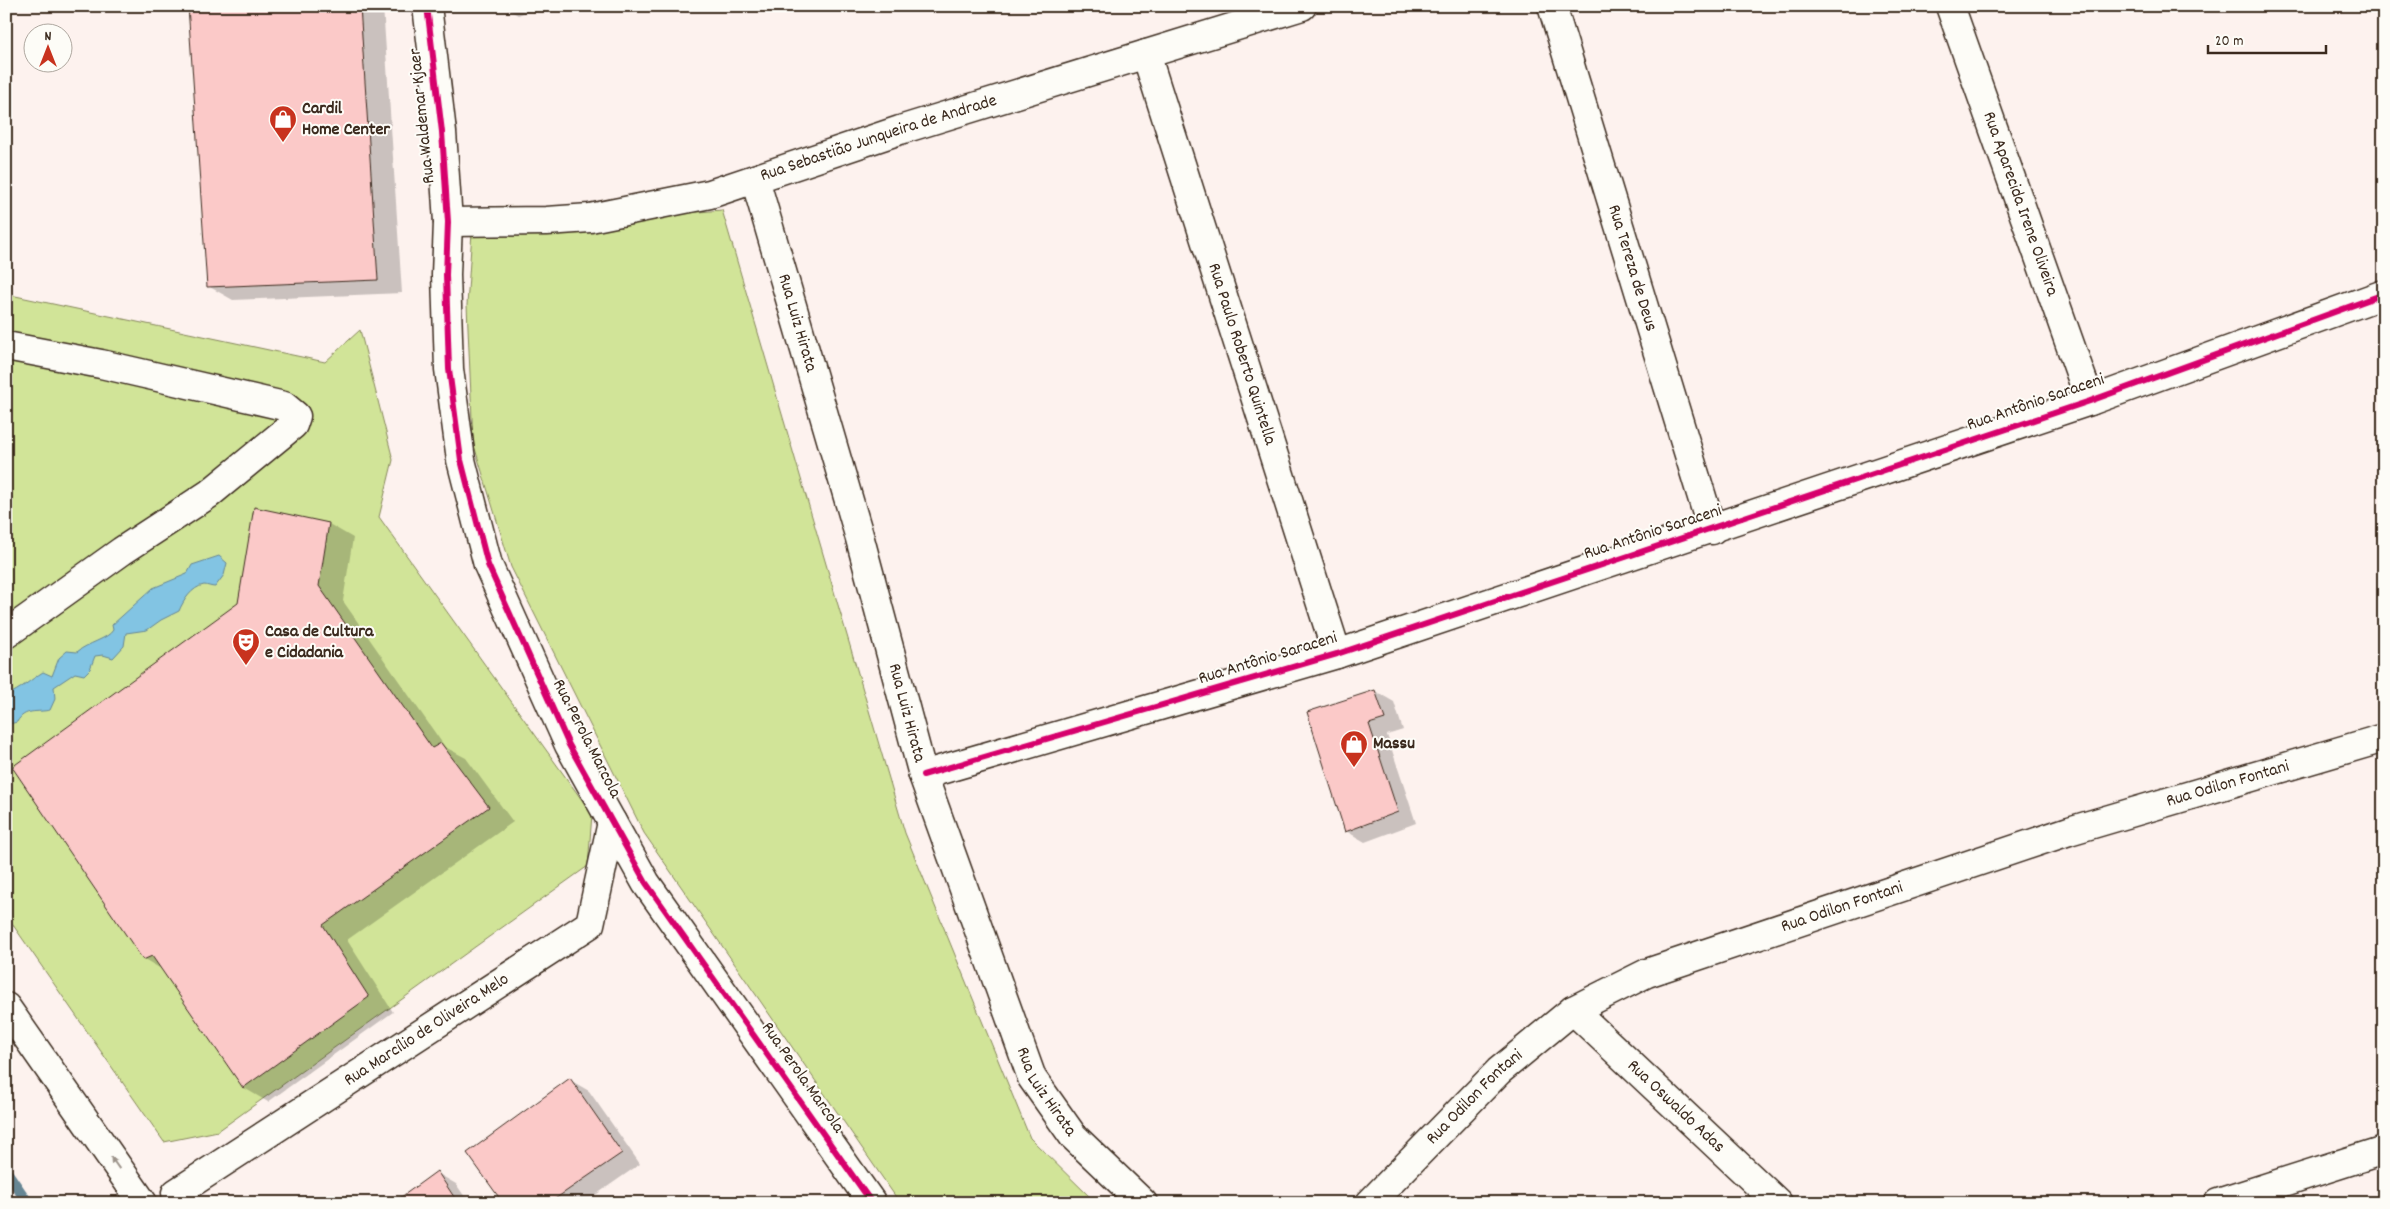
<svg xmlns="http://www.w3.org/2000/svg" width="2390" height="1209" font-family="Dekko,sans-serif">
<rect width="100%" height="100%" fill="#fdf2ee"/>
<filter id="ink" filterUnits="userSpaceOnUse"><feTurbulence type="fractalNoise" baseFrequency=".02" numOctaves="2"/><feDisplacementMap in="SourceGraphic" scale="10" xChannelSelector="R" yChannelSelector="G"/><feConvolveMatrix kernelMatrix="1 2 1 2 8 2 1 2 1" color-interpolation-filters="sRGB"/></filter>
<g filter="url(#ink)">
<path fill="#d1e498" stroke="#86875b" d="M722,210L905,833L1030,1138L1096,1203H900L644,833L511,567L473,442L467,305L472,232Z
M6,294L325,362L360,330L393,460L379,517L592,814L588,866L218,1131L164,1142L6,915Z"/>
<path fill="#82c4e3" stroke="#668694" d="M219,556L227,563L224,575L215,587C211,587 207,585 204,585C192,587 183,601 179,611L161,620L147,630L126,633L124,646L113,658L103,655L95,656L90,669L84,675L75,673L54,687L55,699L50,710C37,713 25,708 17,722L6,725L7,695C20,690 30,680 43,672L52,676L59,658L67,651L77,652C87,643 108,639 113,630L112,625L153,588L187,574L192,565Z"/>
<path fill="#0003" d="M189,6H383L402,293L233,300L208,286Z
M502,6H544L518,15Z
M329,524L353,538L343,601L445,747L466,758L513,822L347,940L393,1012L268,1102L244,1088L163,970L144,959L239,604Z
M1375,691L1394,702L1403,730L1387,735L1416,823L1365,842L1346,831Z
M570,1080L589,1091L640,1164L584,1203H505Z
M437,1173L456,1184L469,1203H395Z"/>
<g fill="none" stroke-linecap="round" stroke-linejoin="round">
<path stroke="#668694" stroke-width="11" d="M6,1171L28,1203"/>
</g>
<path fill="#fbc9c8" stroke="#3b2a1e" d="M188,6H360L378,280L207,287Z
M254,507L329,523L319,586L432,748L441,743L489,807L323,925L369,997L243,1088L152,956L143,960L12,767L238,603Z
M1375,690L1385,719L1369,724L1398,812L1345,832L1307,712Z
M570,1078L622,1153L549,1203H503L467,1153Z
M437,1171L458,1203H393Z"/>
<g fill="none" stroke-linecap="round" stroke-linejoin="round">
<g stroke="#3b2a1e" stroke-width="31">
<g id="minor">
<path d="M427,6L442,132L448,222L446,275L449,369L461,460L488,565L569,745L646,883L872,1203"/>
<path id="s1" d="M1552,6L1712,530"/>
<path id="s2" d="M1950,6L2090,401"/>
<path id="s3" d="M1146,54L1337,654"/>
<path id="s4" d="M755,179L859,535L923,775L1032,1078L1073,1136L1143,1203"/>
<path id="s5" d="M448,222L547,221L590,218L710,194L900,130L1302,6"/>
<path d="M6,346L101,364L284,406L296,416L293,425L209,494L122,551L6,634"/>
<path d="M923,775L1337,654L2090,401L2384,294"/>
<path d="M6,1007L143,1203"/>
<path id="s6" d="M1573,1010L1778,1203"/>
<path id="s7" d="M176,1193L590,924L612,822"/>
<path id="s8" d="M1370,1203L1499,1071L1573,1010L1647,973L2069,831L2384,738"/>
<path d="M2218,1203L2384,1150"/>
</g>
</g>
<use href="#minor" stroke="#fdfcf7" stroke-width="28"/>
<g stroke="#fdfcf7" stroke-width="9">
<path id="cycleway" d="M427,6L442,132L448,222L446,275L449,369L461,460L488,565L569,745L646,883L872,1203
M923,775L1337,654L2090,401L2384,294"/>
</g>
<use href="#cycleway" stroke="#d6006c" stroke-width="6"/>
</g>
<defs><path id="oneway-solid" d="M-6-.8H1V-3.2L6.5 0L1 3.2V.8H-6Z" transform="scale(1.25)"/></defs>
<use fill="#9c938a" href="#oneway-solid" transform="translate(115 1163) rotate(-125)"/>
</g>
<defs>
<g id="shop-pin" transform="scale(1.4375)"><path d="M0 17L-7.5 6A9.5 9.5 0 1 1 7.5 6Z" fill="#c8321e" stroke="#fdfcf7"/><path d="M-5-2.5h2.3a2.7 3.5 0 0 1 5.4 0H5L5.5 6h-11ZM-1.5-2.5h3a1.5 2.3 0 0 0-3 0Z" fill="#fff"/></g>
<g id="theatre-pin" transform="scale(1.4375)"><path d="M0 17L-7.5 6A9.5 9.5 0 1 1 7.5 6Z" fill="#c8321e" stroke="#fdfcf7"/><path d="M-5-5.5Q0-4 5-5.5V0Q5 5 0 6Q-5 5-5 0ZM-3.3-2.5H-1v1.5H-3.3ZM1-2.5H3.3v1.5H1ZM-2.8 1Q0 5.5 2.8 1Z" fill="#fff"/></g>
</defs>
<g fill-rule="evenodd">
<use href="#shop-pin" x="283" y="119"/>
<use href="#theatre-pin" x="246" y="642"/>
<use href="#shop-pin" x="1354" y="744"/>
</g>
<g text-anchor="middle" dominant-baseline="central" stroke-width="4" stroke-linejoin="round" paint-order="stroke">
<g font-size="18" font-weight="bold" fill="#3b2a1e" stroke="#fdfcf7" text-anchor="start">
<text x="302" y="109">Cardil<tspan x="302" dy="21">Home Center</tspan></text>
<text x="265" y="632">Casa de Cultura<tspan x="265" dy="21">e Cidadania</tspan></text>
<text x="1373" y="744">Massu</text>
</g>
<g font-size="18" fill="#3b2a1e" stroke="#fdfcf7">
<text transform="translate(423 116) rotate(-96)">Rua Waldemar Kjaer</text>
<text stroke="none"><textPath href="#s5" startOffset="442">Rua Sebastião Junqueira de Andrade</textPath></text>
<text stroke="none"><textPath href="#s2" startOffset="210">Rua Aparecida Irene Oliveira</textPath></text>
<text stroke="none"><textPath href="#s1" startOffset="274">Rua Tereza de Deus</textPath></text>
<text stroke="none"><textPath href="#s4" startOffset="150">Rua Luiz Hirata</textPath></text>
<text stroke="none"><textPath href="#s3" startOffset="315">Rua Paulo Roberto Quintella</textPath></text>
<text transform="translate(2036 403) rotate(-19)">Rua Antônio Saraceni</text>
<text transform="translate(1653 533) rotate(-18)">Rua Antônio Saraceni</text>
<text transform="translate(1268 659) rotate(-17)">Rua Antônio Saraceni</text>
<text stroke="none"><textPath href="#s4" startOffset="555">Rua Luiz Hirata</textPath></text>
<text transform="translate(586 739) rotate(63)">Rua Perola Marcola</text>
<text stroke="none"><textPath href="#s8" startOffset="974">Rua Odilon Fontani</textPath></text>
<text stroke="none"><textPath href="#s8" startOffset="569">Rua Odilon Fontani</textPath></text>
<text stroke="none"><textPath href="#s7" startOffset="299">Rua Marcílio de Oliveira Melo</textPath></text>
<text transform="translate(802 1078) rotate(55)">Rua Perola Marcola</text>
<text stroke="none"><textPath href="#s4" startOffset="960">Rua Luiz Hirata</textPath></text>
<text stroke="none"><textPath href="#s8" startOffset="149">Rua Odilon Fontani</textPath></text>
<text stroke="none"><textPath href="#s6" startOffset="141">Rua Oswaldo Adas</textPath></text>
</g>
</g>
<rect width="2390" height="1209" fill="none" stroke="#fdfcf7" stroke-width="25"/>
<rect x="12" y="12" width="2365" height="1184" fill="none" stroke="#3b2a1e" stroke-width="2" filter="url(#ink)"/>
<g transform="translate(48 48)"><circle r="24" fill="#fdfcf7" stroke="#afa8a0"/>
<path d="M0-4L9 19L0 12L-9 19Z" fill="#c8321e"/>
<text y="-8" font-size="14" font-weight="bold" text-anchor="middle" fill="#3b2a1e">N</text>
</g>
<path d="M2208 45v8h118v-8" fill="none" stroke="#3b2a1e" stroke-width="2.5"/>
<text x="2215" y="45" font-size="15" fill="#3b2a1e" stroke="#fdfcf7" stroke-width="4" paint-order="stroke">20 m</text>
</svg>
